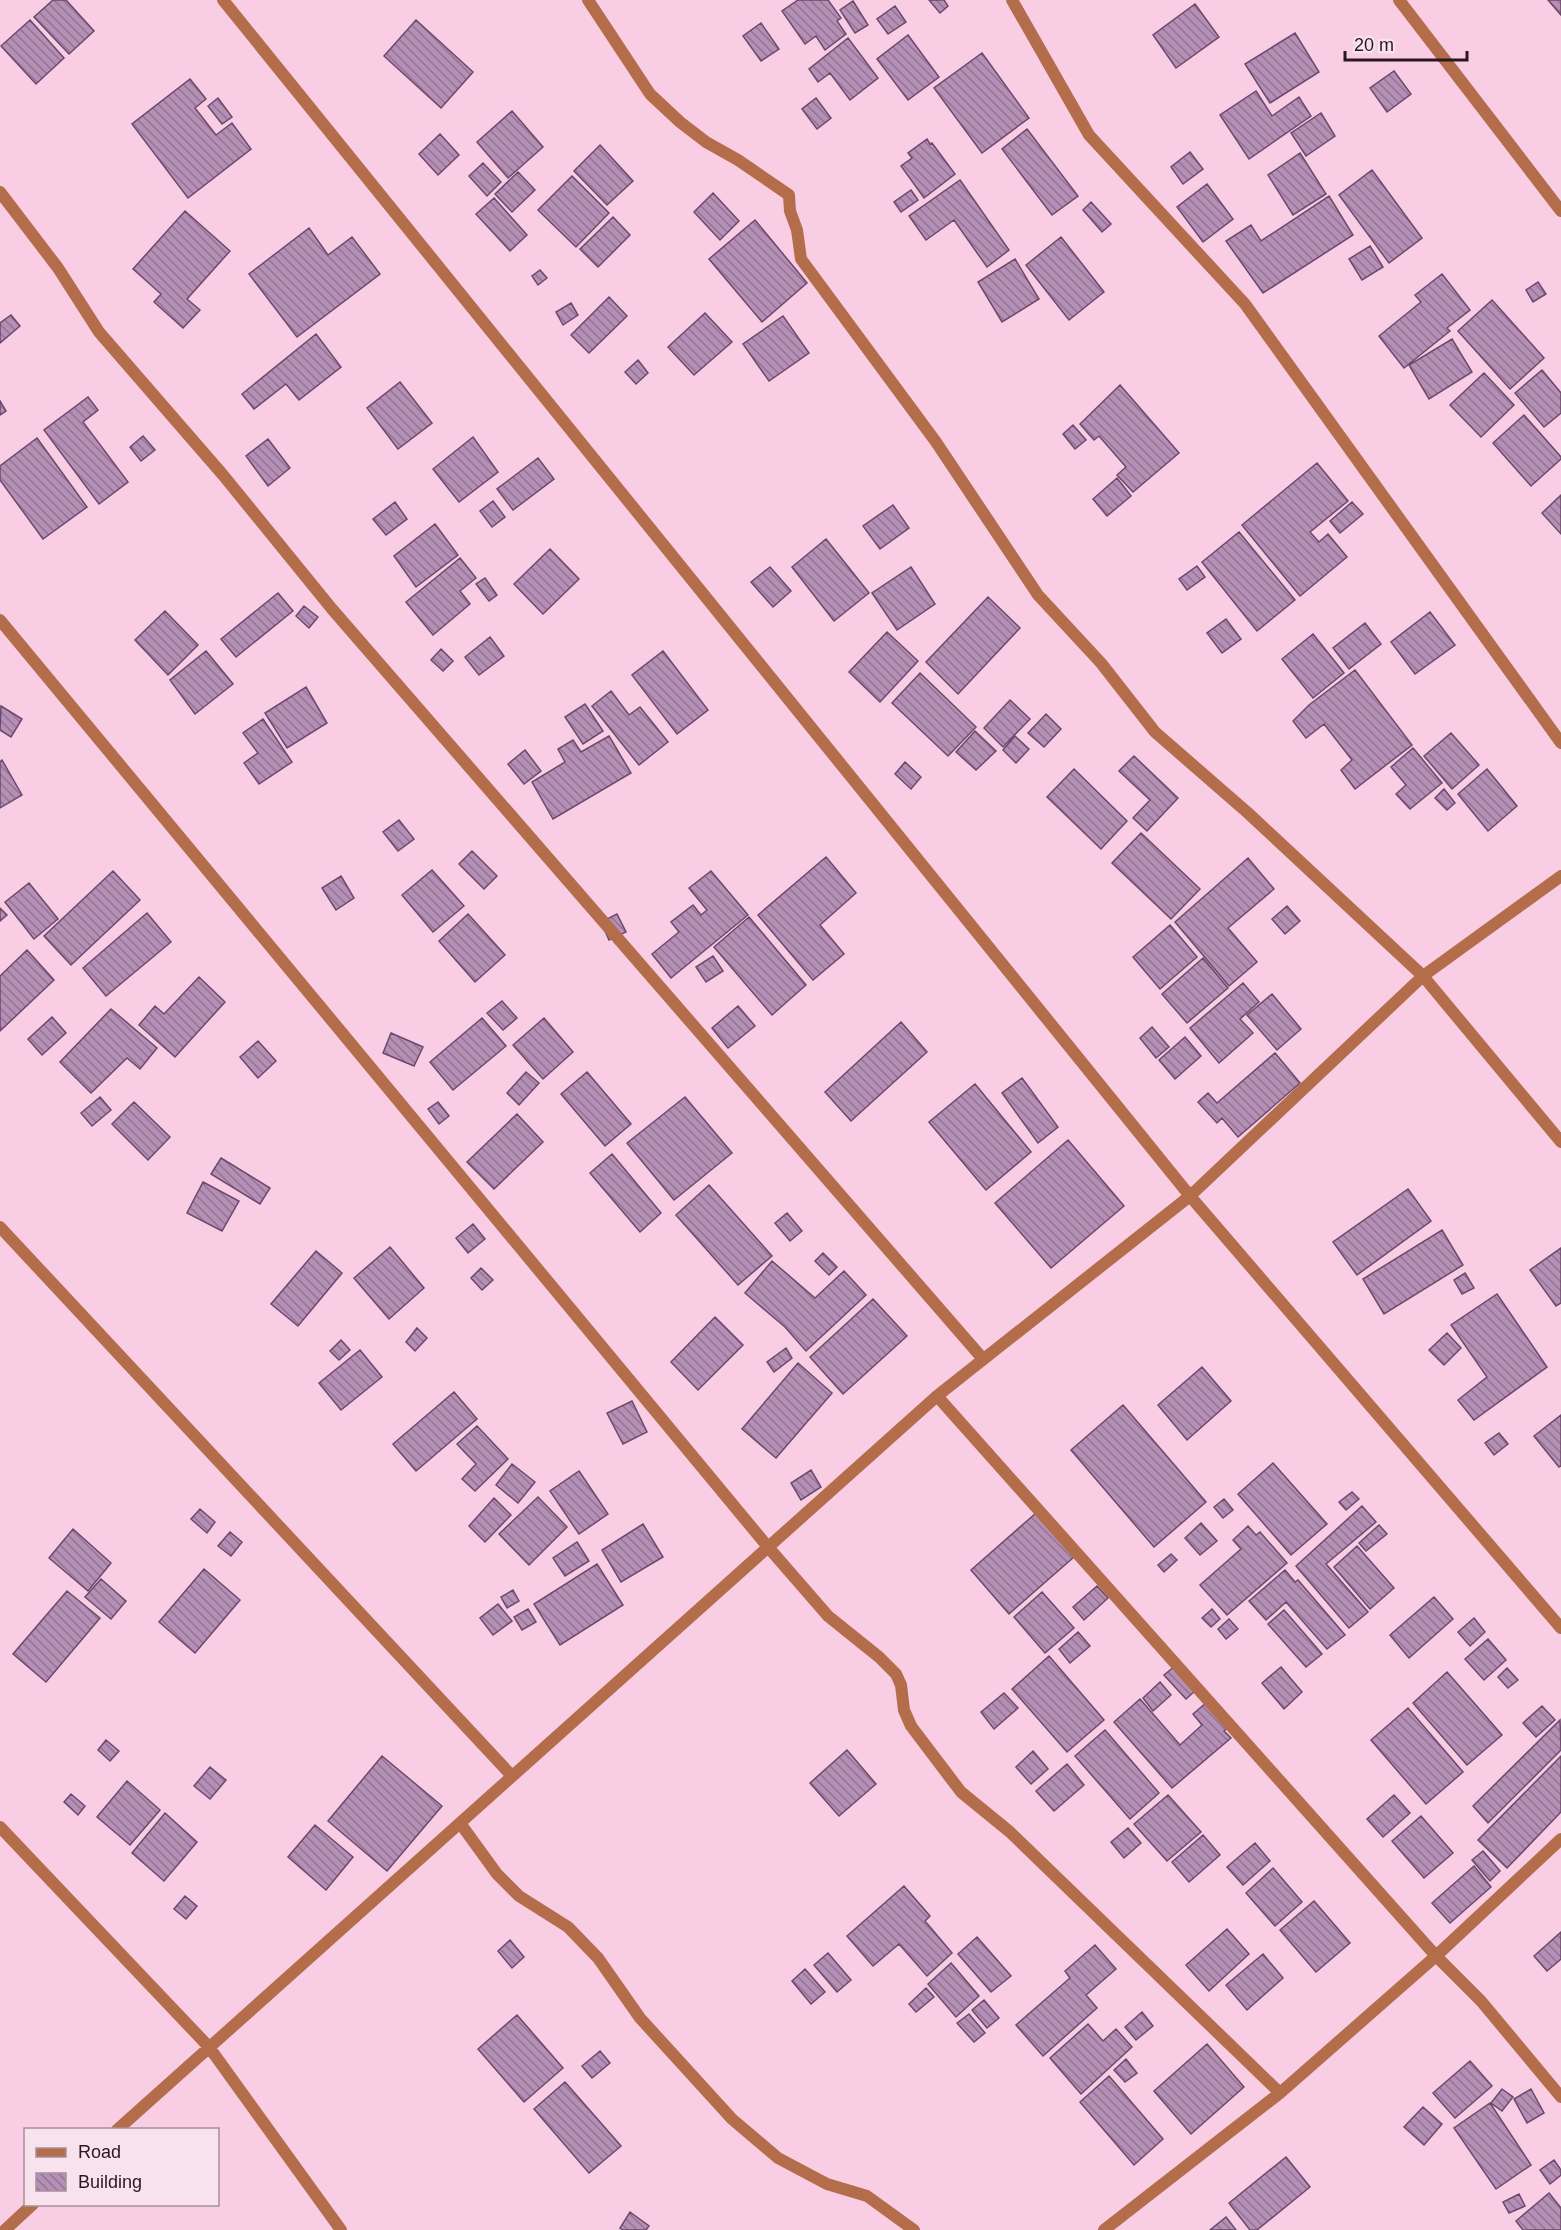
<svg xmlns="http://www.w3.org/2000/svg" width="1561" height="2230" font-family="Arial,sans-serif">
<defs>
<pattern id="building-back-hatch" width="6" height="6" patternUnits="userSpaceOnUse" patternTransform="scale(1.5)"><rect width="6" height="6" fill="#b58fb5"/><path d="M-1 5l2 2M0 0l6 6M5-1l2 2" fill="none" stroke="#937493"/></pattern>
</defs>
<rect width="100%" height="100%" fill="#f9cee4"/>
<path fill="url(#building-back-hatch)" stroke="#6b496c" stroke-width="1.5" d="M53,0H66L94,31L69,54L34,17Z
M798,0H828L841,18L837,21L846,34L825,50L816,36L805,44L782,11Z
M929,0H944L948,6L940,13Z
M1548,0H1561V15Z
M853,1L868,25L855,33L840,10Z
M1195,4L1219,37L1176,68L1153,35Z
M895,6L906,22L888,34L877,19Z
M30,20L64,58L36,84L1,46Z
M416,20L473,72L441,108L384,56Z
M761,23L779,49L761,61L743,36Z
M1295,33L1319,72L1270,103L1245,64Z
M908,35L939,77L908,100L877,59Z
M848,38L878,78L850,100L830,73L818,82L809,69Z
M982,53L1029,118L982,153L934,88Z
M1394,71L1411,94L1387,112L1370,88Z
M190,79L206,99L195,108L216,135L232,123L251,149L188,198L132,124Z
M1256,91L1272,116L1299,97L1311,116L1249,159L1220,115Z
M218,98L232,117L222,124L208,106Z
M816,98L831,118L817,129L802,109Z
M512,111L543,147L508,178L477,142Z
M1321,113L1335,136L1306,156L1291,133Z
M1027,129L1078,196L1052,215L1002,149Z
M440,134L459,155L438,175L419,154Z
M927,139L930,144L932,143L955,174L924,198L901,166L912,158L908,153Z
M600,145L633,181L607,205L574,171Z
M1190,152L1203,169L1183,184L1171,167Z
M1300,153L1326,194L1293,215L1268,175Z
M483,163L501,182L487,196L469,176Z
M1372,170L1422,238L1389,263L1339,195Z
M518,172L535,190L512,212L495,194Z
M572,176L609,213L576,247L538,210Z
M960,180L1009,250L987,267L954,220L926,240L909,216Z
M1207,184L1233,219L1203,242L1177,207Z
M911,190L918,200L901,212L894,202Z
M713,193L739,221L720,240L694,212Z
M1329,196L1353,235L1263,293L1226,241L1251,225L1261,241Z
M494,198L527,235L510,251L476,214Z
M1091,202L1111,224L1102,232L1083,210Z
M185,211L230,251L187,299L200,310L183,328L154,302L161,294L133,269Z
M613,217L630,235L598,267L580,249Z
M755,220L807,283L762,322L709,259Z
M309,228L328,255L352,237L380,274L297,337L249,274Z
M1061,237L1104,292L1069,320L1026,265Z
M1370,246L1383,267L1362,280L1349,259Z
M1015,259L1039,299L1002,322L978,282Z
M540,270L547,278L538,285L532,276Z
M1442,274L1470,310L1447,328L1450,331L1404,368L1379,336L1421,302L1415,295Z
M1538,282L1546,294L1533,302L1526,290Z
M609,297L627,316L589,353L571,335Z
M1492,300L1544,358L1510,389L1458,331Z
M571,303L578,315L563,325L556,312Z
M705,313L732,342L694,375L668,347Z
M11,315L20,326L0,343V323Z
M783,316L809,353L769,381L743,344Z
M316,334L341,367L299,400L286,384L254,409L242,394Z
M1452,339L1472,372L1429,399L1409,365Z
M638,360L648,373L636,384L625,372Z
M1542,370L1561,393V413L1544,427L1515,393Z
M1484,373L1514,405L1481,437L1450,405Z
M400,382L432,423L398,449L367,408Z
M1120,385L1179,453L1133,492L1117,475L1126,467L1099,436L1094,440L1080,424Z
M88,397L98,410L83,422L128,482L99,504L44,430Z
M0,401L6,411L0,415Z
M1524,415L1561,457V459L1531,486L1493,443Z
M1073,425L1086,440L1075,449L1063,434Z
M143,436L155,450L141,461L130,447Z
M473,437L498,472L459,502L433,469Z
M37,438L87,507L43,539L0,480V466Z
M268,439L290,468L268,486L246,456Z
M538,458L554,479L513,510L497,489Z
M1317,463L1348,501L1310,532L1319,542L1328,534L1347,557L1300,596L1242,525Z
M1117,478L1131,496L1107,516L1093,499Z
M1561,495V534L1542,513Z
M493,501L505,517L492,527L480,511Z
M395,502L407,519L386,535L373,519Z
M1352,502L1363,514L1340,533L1330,521Z
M893,505L909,528L880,549L863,526Z
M435,524L458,555L416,587L394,556Z
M1239,532L1295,600L1257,631L1202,562Z
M826,539L869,593L834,621L792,567Z
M550,549L579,579L543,614L514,584Z
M460,558L476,578L460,591L470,604L433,635L406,602Z
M1197,566L1205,577L1187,590L1179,579Z
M770,567L791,591L773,607L751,582Z
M911,567L935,604L897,630L872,593Z
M485,578L497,595L489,601L476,584Z
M278,593L293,611L236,657L221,639Z
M988,597L1020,628L958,694L926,662Z
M304,606L318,617L309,628L296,616Z
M165,611L198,645L168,675L135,640Z
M1430,612L1455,645L1415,674L1391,642Z
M1226,619L1241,639L1222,653L1207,633Z
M1365,623L1381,644L1349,669L1333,648Z
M887,632L918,661L880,702L849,672Z
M1313,634L1344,673L1313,698L1282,659Z
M490,637L504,656L479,675L465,657Z
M441,649L453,661L443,671L431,660Z
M206,651L233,684L195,714L170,680Z
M663,651L708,710L677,734L632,675Z
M1355,670L1412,745L1355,789L1341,770L1352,760L1324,724L1306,738L1293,721L1309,705Z
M920,673L976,727L948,756L892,703Z
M306,687L327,723L287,748L265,713Z
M611,691L629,715L640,707L668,742L639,765L592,706Z
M1010,700L1030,719L1003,747L984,728Z
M585,704L603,731L583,744L565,717Z
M1,706L22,719L11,737L0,730Z
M1046,714L1061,729L1044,747L1028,733Z
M263,719L292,762L259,784L244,763L258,753L243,733Z
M975,731L996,751L976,770L956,752Z
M1451,733L1479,765L1452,789L1424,756Z
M609,736L631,773L553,819L532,782L565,762L558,749L573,740L581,752Z
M1015,736L1029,749L1016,763L1003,750Z
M1413,748L1442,783L1410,809L1396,794L1406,785L1391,767Z
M525,750L541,771L524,784L508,764Z
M1134,756L1178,798L1147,831L1133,818L1150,800L1119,771Z
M2,760L22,795L0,808V762Z
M905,762L921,777L911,789L895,774Z
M1074,769L1127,821L1101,849L1047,797Z
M1487,769L1517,806L1488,831L1458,794Z
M1444,789L1455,803L1447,810L1435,798Z
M399,820L414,839L398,851L383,832Z
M1141,833L1200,889L1171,919L1112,863Z
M472,851L497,876L484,889L459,864Z
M826,857L856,893L820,925L844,954L813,980L758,915Z
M1248,858L1274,889L1228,928L1257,962L1229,986L1175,922Z
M432,870L464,906L433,932L402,895Z
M113,871L140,900L71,965L44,936Z
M711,871L748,915L671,978L652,954L679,932L671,922L693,905L701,915L707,910L689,888Z
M341,876L354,898L336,910L322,888Z
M29,883L58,919L34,939L5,902Z
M1287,906L1300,921L1285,934L1272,919Z
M0,908L7,915L0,921Z
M147,913L171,942L106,996L83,968Z
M468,914L505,955L475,982L439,941Z
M617,914L626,932L609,940L601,922Z
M749,917L806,985L772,1015L714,947Z
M1170,925L1197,957L1160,989L1133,957Z
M27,950L54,980L0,1031V976Z
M713,956L723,971L706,982L696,967Z
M1203,958L1228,988L1187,1023L1162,994Z
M199,977L225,1002L175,1057L139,1025L155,1006L164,1014Z
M1243,983L1259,1002L1240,1019L1253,1033L1219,1063L1190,1028Z
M1272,994L1301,1029L1277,1050L1247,1015Z
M502,1001L517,1018L503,1030L487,1013Z
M738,1006L755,1026L728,1048L712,1028Z
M111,1009L157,1048L140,1069L127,1058L91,1093L60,1062Z
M52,1017L66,1033L42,1055L28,1039Z
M482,1018L506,1046L453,1090L430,1062Z
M544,1018L573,1052L543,1079L513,1045Z
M901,1022L927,1052L851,1121L825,1092Z
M1152,1027L1169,1047L1156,1058L1140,1038Z
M391,1033L423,1047L414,1066L383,1053Z
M1185,1037L1201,1056L1175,1079L1159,1060Z
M258,1041L276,1061L258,1078L240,1057Z
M1275,1053L1300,1083L1238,1137L1222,1118L1217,1123L1198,1102L1208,1093L1217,1103Z
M526,1072L539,1083L519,1105L507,1093Z
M587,1072L631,1124L605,1146L561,1094Z
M1022,1078L1058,1127L1038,1143L1002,1093Z
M975,1084L1031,1152L986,1190L929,1122Z
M100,1097L111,1110L92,1126L81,1113Z
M685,1097L732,1153L674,1200L627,1143Z
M134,1102L170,1137L148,1160L112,1124Z
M438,1102L449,1116L439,1124L428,1109Z
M517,1114L543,1142L494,1189L467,1162Z
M1068,1140L1124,1206L1051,1268L995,1203Z
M612,1154L661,1213L640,1232L590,1173Z
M221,1158L270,1188L260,1204L211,1174Z
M203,1182L239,1201L222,1231L187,1213Z
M709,1185L772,1256L738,1285L676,1215Z
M1408,1189L1431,1221L1357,1275L1333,1242Z
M787,1213L802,1231L790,1241L775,1223Z
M473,1224L485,1239L468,1253L456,1238Z
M1442,1230L1463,1265L1384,1314L1363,1279Z
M390,1247L424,1288L389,1319L354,1278Z
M1561,1248V1303L1556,1306L1530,1270Z
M316,1251L342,1273L298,1326L271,1304Z
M823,1253L837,1267L829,1275L815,1261Z
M772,1261L815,1298L844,1271L866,1295L806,1351L785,1327L745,1293Z
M481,1268L493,1280L482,1290L471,1278Z
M1465,1273L1474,1288L1462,1294L1454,1280Z
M1497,1294L1547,1367L1474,1420L1458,1400L1487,1377L1451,1325Z
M873,1299L907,1336L843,1394L810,1357Z
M715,1317L743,1345L698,1390L671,1362Z
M417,1328L427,1338L415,1351L406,1342Z
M1447,1333L1461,1348L1444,1365L1429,1350Z
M341,1340L350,1350L339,1360L330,1351Z
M786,1348L792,1358L774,1372L767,1362Z
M360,1350L382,1377L341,1410L319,1383Z
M798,1363L832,1393L776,1458L742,1429Z
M1202,1367L1231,1401L1187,1440L1158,1405Z
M454,1392L477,1419L416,1471L393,1444Z
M632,1401L647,1432L623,1444L607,1413Z
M1123,1405L1206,1502L1154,1547L1071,1450Z
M1561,1415V1466L1559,1467L1534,1436Z
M477,1426L508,1459L475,1491L462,1479L476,1464L457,1444Z
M1499,1433L1508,1444L1494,1455L1485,1443Z
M1273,1463L1327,1524L1291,1555L1238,1494Z
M512,1464L535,1482L518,1503L496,1485Z
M811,1470L821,1487L801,1500L791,1483Z
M579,1471L608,1514L579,1534L550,1491Z
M1352,1492L1359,1499L1346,1510L1339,1502Z
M538,1497L567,1527L529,1565L499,1534Z
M494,1498L511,1515L485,1542L469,1526Z
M1224,1499L1233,1510L1223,1518L1214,1507Z
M1362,1506L1376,1522L1326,1564L1368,1612L1349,1628L1296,1566Z
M200,1509L215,1522L207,1533L191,1519Z
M1036,1513L1074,1557L1009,1614L971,1570Z
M1201,1523L1217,1541L1200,1555L1185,1538Z
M643,1524L663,1557L621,1582L602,1550Z
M1379,1525L1387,1534L1366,1551L1359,1543Z
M1248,1526L1256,1535L1260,1532L1287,1563L1227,1615L1200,1585L1241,1549L1233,1540Z
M73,1529L111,1563L88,1591L49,1558Z
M230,1532L242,1542L231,1556L218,1546Z
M577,1542L589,1561L565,1576L553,1558Z
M1357,1546L1394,1588L1370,1609L1334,1567Z
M1171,1554L1177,1560L1164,1572L1158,1565Z
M597,1564L623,1605L560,1645L534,1604Z
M204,1569L240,1600L195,1653L159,1622Z
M1285,1570L1295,1582L1298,1580L1345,1635L1327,1649L1286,1602L1266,1620L1249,1601Z
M101,1579L126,1601L111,1619L85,1597Z
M1097,1586L1108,1598L1084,1620L1073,1607Z
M513,1590L519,1601L507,1608L501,1597Z
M67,1591L100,1618L46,1682L13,1654Z
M1042,1592L1074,1628L1045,1653L1014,1617Z
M1434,1597L1453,1619L1409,1658L1390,1635Z
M498,1604L512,1621L493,1635L480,1618Z
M528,1609L536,1622L522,1630L514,1617Z
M1212,1609L1220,1619L1211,1627L1202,1618Z
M1284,1610L1322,1654L1306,1667L1268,1624Z
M1474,1618L1485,1632L1470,1646L1458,1632Z
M1229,1619L1238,1629L1226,1639L1218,1629Z
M1078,1632L1090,1646L1070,1663L1059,1649Z
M1488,1639L1506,1660L1484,1680L1465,1659Z
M1049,1656L1104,1720L1067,1752L1012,1689Z
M1175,1666L1196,1690L1186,1699L1164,1675Z
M1281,1667L1302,1692L1284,1709L1262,1683Z
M1507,1668L1518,1680L1508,1688L1498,1677Z
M1447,1672L1502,1735L1467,1765L1413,1703Z
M1160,1682L1171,1695L1153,1711L1143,1698Z
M1004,1693L1018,1708L994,1729L981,1712Z
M1140,1699L1180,1745L1202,1725L1193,1714L1207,1702L1229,1727L1224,1731L1231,1738L1172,1788L1114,1722Z
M1542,1706L1555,1720L1536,1737L1523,1723Z
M1408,1708L1463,1772L1426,1804L1371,1740Z
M1560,1720L1561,1750L1488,1823L1473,1806Z
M1105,1730L1159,1793L1130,1819L1075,1756Z
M106,1740L119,1751L110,1761L98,1750Z
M847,1750L876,1784L839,1816L810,1783Z
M1033,1751L1048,1769L1031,1784L1016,1767Z
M382,1756L442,1806L387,1871L328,1821Z
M1561,1756V1812L1507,1868L1478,1840Z
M1067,1764L1084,1785L1054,1811L1036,1791Z
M210,1767L226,1780L210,1799L194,1786Z
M127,1781L160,1810L130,1845L97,1817Z
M71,1794L85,1806L78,1815L64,1802Z
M1168,1795L1201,1832L1167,1861L1134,1824Z
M1394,1795L1410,1813L1383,1837L1367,1819Z
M165,1813L197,1842L164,1881L132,1853Z
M1421,1816L1453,1853L1424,1878L1392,1841Z
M315,1825L353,1857L326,1890L288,1857Z
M1128,1828L1141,1843L1124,1858L1111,1842Z
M1203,1835L1220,1855L1189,1882L1172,1862Z
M1255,1843L1270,1861L1243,1885L1227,1867Z
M1483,1851L1500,1871L1490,1881L1472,1860Z
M1474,1866L1491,1887L1450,1923L1432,1903Z
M1273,1868L1302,1902L1275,1926L1246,1893Z
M904,1886L930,1916L925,1921L952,1953L927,1976L899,1944L873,1966L847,1936Z
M185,1896L197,1906L186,1919L174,1909Z
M1314,1901L1350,1943L1316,1972L1280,1930Z
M1227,1929L1249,1954L1209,1991L1186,1965Z
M1561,1932V1959L1547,1971L1534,1956Z
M977,1937L1011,1976L991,1992L958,1954Z
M510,1940L524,1957L512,1968L498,1951Z
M1095,1945L1116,1969L1086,1995L1097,2008L1043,2056L1016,2025L1070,1978L1065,1971Z
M828,1953L851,1980L837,1992L814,1965Z
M1263,1954L1283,1978L1247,2010L1226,1985Z
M951,1963L979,1996L956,2017L928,1984Z
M805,1969L825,1992L811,2004L792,1981Z
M926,1988L934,1997L916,2012L909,2004Z
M984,2000L999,2018L987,2028L972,2010Z
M1142,2012L1153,2026L1136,2040L1125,2027Z
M969,2014L985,2033L974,2042L957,2023Z
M517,2015L563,2068L524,2102L478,2049Z
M1088,2024L1103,2041L1116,2029L1132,2047L1081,2094L1050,2058Z
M1207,2044L1244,2087L1191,2134L1154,2091Z
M600,2051L610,2063L592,2078L582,2066Z
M1126,2059L1137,2073L1125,2082L1114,2070Z
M1470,2061L1492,2086L1455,2118L1433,2093Z
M1109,2076L1163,2139L1134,2165L1080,2102Z
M565,2082L621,2146L589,2173L534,2109Z
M1502,2089L1513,2097L1502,2111L1491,2103Z
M1531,2089L1544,2113L1527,2123L1514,2099Z
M1490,2103L1531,2165L1496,2189L1454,2128Z
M1423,2107L1442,2124L1424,2145L1404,2127Z
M1286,2157L1310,2187L1257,2230H1250L1229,2203Z
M1554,2160L1561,2170V2175L1550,2184L1540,2170Z
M1549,2193L1561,2208V2230H1523L1516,2221Z
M1519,2194L1525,2206L1509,2213L1503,2202Z
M630,2212L649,2226L646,2230H623L620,2228Z
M1226,2217L1236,2230H1210Z"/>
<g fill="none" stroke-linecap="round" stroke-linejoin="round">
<path stroke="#b46d4b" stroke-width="12" d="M223,0L1190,1196L1561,1628
M588,0L650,94L680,122L706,142L738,160L789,195L790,211L797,230L801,259L936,442L1038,595L1101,663L1155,732L1248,813L1423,976L1561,1142
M1012,0L1089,135L1245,304L1561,743
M1399,0L1561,211
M0,192L58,268L99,332L223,475L332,609L983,1359
M0,620L768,1547L828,1616L879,1657L896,1674L901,1685L904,1710L911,1726L961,1792L1010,1832L1280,2093
M0,1227L512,1776
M937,1396L1436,1956L1481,2001L1561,2097
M460,1823L497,1874L519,1896L568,1927L598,1958L640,2018L732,2119L778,2158L827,2184L867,2196L914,2230
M0,1827L209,2047L341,2230
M117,2130L937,1396L1190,1196L1423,976L1561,876
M5,2230L33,2204
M1104,2230L1280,2093L1436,1956L1561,1839"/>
</g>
<rect x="24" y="2128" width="195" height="78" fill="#f8e2ed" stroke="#a5919b" stroke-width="1.5"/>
<rect x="36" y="2148" width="30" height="9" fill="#b46d4b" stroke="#a5919b" stroke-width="1.5"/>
<text x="78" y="2158" font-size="18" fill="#291721">Road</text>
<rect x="36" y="2173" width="30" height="18" fill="url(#building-back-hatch)" stroke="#a5919b" stroke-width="1.5"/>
<text x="78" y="2188" font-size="18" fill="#291721">Building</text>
<path d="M1345 51v9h122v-9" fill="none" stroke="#291721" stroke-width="3"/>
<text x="1354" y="51" font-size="18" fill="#291721" stroke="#f8e2ed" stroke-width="4.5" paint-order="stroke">20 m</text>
</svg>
